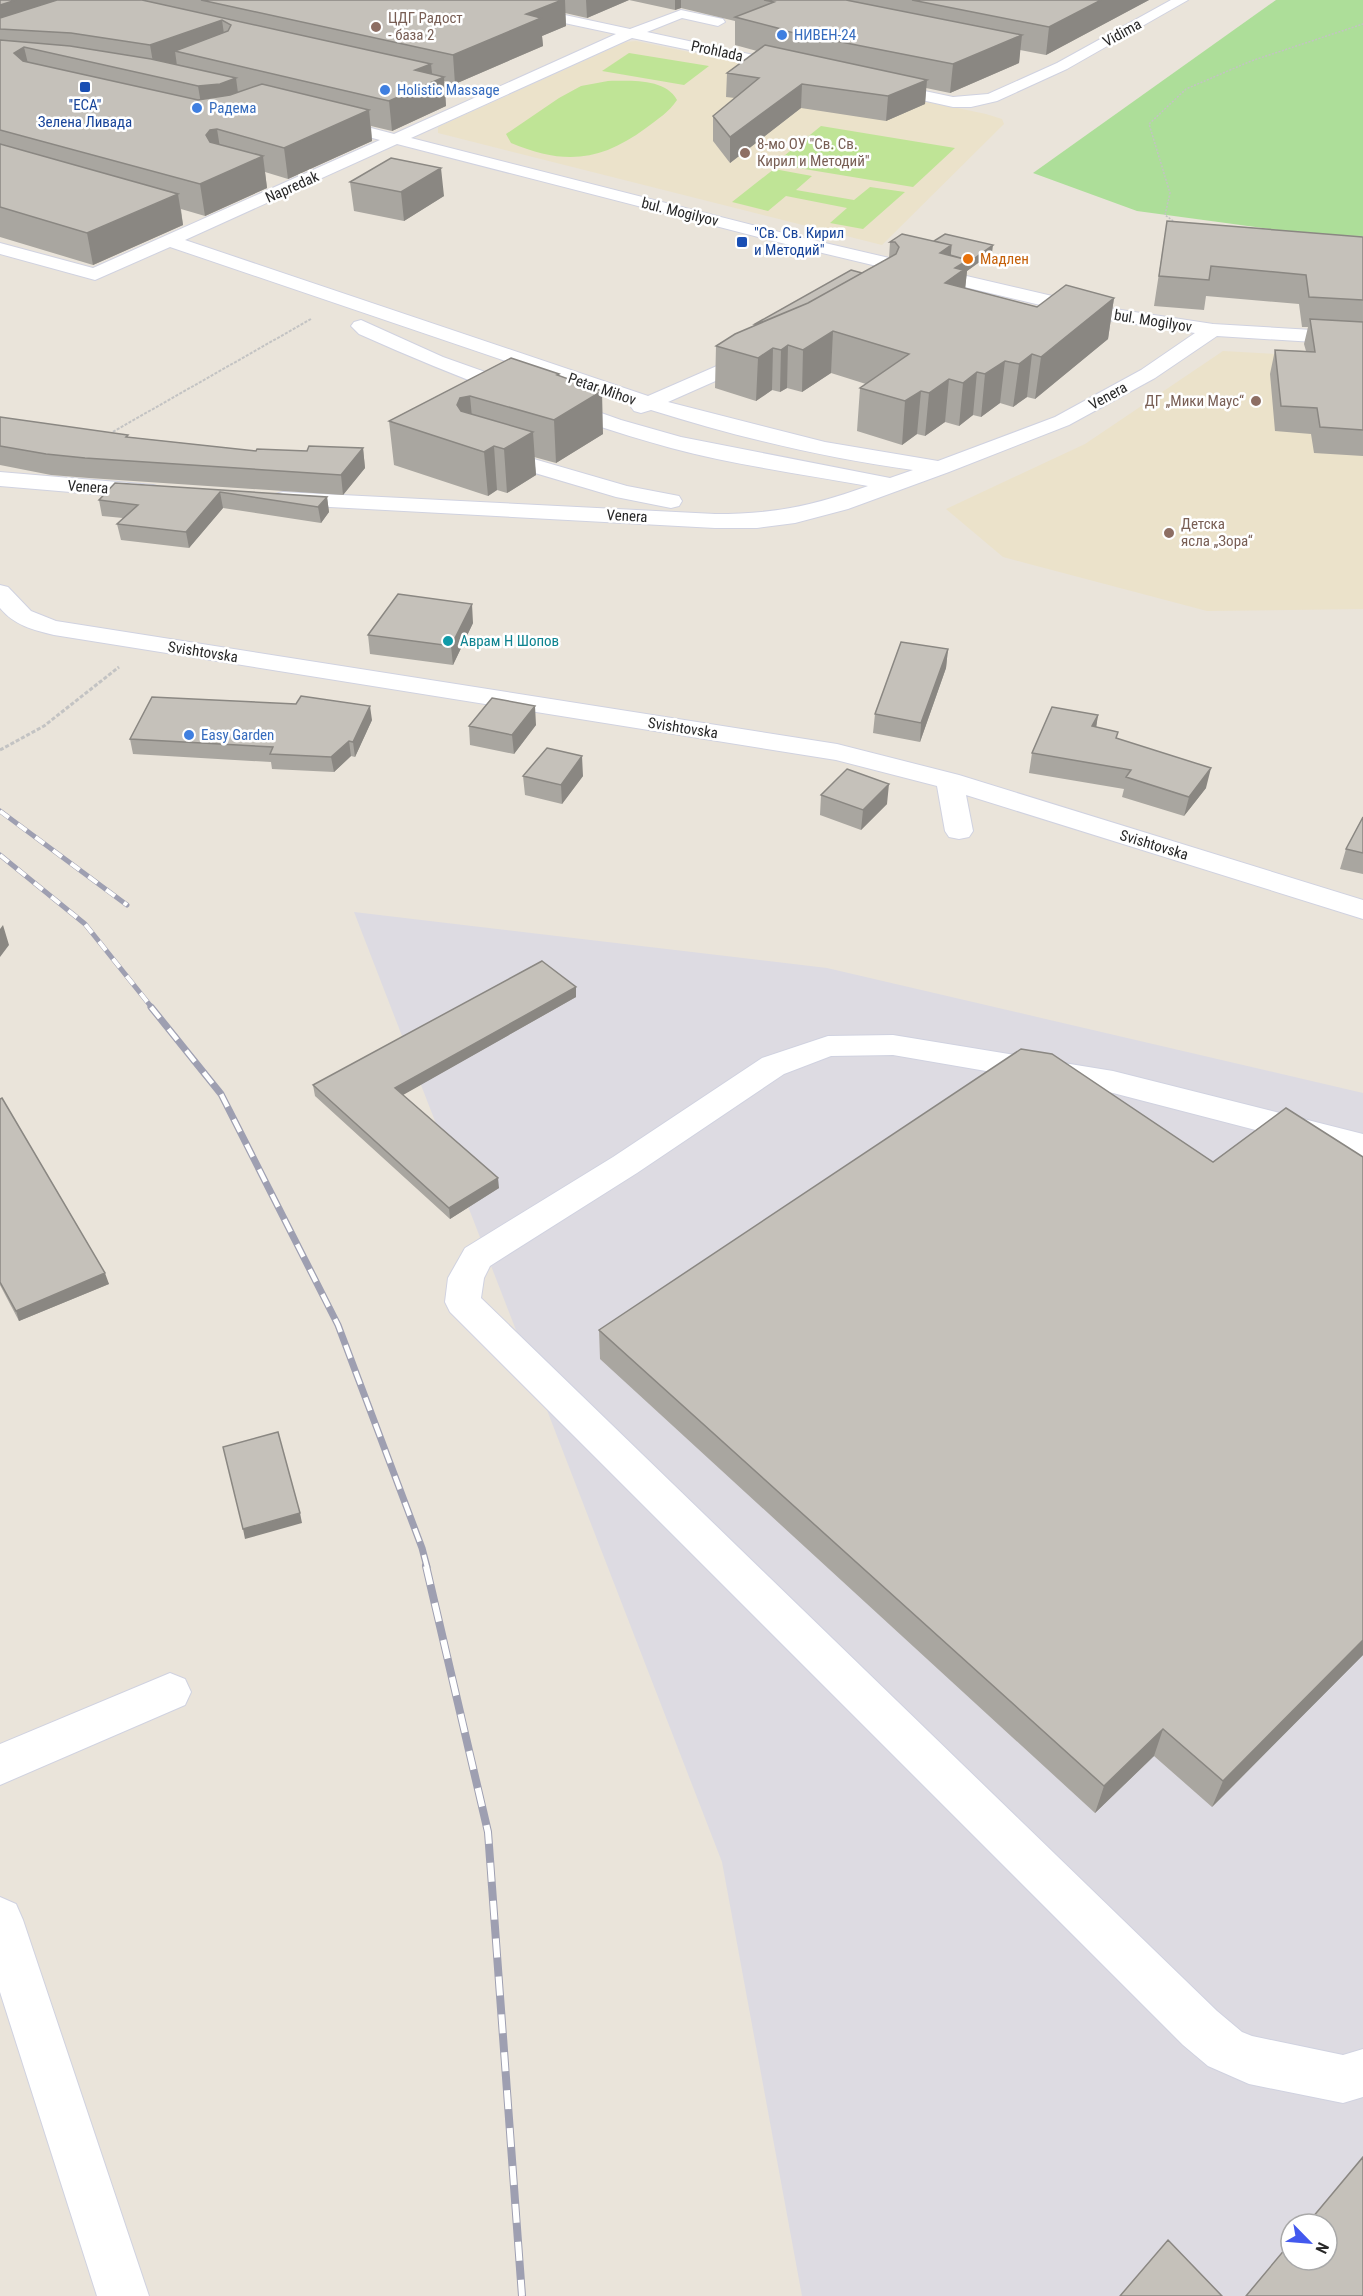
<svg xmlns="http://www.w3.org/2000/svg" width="1363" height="2296" font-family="'Roboto Condensed',sans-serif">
<rect width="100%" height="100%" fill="#eae4da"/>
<path fill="#dddbe2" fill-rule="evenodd" d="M354,912L827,968L1363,1093V2296H802L722,1862ZM1291,2224H1327V2260H1291Z"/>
<path fill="#ebe2ca" d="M636,41L986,114L1002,119L1004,124L882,245L438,133V127L626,42Z
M1223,351L1363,359V609L1207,611L1003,557L946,509L1085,444Z"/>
<path fill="#adde99" d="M1276,0H1363V236L1314,235L1137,211L1033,173Z"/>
<path fill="#bfe496" d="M629,53L709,66L684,85L602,71Z
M608,81C630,81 665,78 677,100C669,112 658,119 646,128C600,162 564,165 511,143L506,134L559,98L581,86Z
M821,126L955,148L913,187L774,164Z
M774,169L812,176L796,190L854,200L870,187L905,192L863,229L830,223L847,208L786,196L768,211L732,202Z"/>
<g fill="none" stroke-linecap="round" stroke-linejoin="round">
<g stroke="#d0d2e0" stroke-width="2">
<path id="minor" d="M468,0H495L630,29L681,10L723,19L725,22L718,26L682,18L647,32L791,63L798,67L791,71L632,38L411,138L795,236L1095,306L1213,324L1363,333V345L1217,336L1155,378L1069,425L949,472L848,509L795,523L757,528H715L275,504L272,499L275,494L283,492L715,514C774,514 813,506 868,486C803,474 734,465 671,448C566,419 459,379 359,334L351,326L354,322L361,320L443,357L621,420L681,437L890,478L913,470C824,458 737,437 651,410L641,413L634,411L631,407L632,404L170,247L95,280L0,254V243L93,268L380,140L323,125L321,122L323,119L329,117L394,134L616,34L475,4ZM397,144L793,246L1095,318L1195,333L1141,370L1055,417L938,461L825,442L668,402L763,360L766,356L763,352H749L648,396L185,240Z
M1171,0H1188L1067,69L997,101L971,107H953L877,90L874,87L882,82L953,97L988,94L1057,63Z
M492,447L627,486L679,496L682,501L679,506L671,508L616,497L484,458L481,453L484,448Z
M0,472L153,485L161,487L164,492L161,497L153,499L0,486Z
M0,585L8,587L31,611L56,621L837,744L959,775L1363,900V919L966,795L973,831L969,837L959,839L949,837L945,831L937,786L836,760L54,635C33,630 14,625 0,608Z
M893,1035L1113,1071L1363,1134V1158L1113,1093L893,1055L831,1056L784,1074L637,1173L490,1266L484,1278L481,1298L1217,2011L1242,2032L1252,2036L1343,2055L1363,2049V2097L1343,2103L1249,2084L1208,2066L1183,2045L450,1312L445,1302L448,1278L465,1248L613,1157L762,1058L828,1036Z
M170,1673L185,1679L191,1692L185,1705L0,1785V1744Z
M0,1897L16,1904L23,1920L149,2296H97L0,1992Z"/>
</g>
<path stroke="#c3c3c3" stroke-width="1.5" stroke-dasharray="2 1.5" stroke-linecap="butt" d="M1176,223L1165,215L1170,193L1149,124L1186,89L1251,61L1363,24"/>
<path stroke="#c3c3c3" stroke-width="2" stroke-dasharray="3 1.5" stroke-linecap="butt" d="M109,434L311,319"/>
<path stroke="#c3c3c3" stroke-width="3" stroke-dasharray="4 2" stroke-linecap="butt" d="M0,750L44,726L119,667"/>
<use href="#minor" fill="#fff" fill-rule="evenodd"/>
<g stroke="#9e9fb1" stroke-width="5">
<path id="rail-far2" d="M0,811L127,905
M0,855L85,924L153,1009"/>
</g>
<g stroke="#9e9fb1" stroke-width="7">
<path id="rail-far1" d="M151,1007L221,1094L338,1325L422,1548L427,1567"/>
</g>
<g stroke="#9e9fb1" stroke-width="8">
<path id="rail" d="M426,1566L488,1832L522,2296"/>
</g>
<use href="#rail-far2" stroke="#fff" stroke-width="4" stroke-dasharray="11" stroke-linecap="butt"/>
<use href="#rail-far1" stroke="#fff" stroke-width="4.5" stroke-dasharray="14" stroke-linecap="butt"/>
<use href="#rail" stroke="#fff" stroke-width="6" stroke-dasharray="19" stroke-linecap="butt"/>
</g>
<path fill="#a9a6a0" d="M0,0H629L587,18L565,13L566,26L542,36L543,46L455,84L444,81L446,106L392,131L371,126L372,141L288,179L265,172L267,188L205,216L181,209L183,225L93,265L0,237Z
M629,0H1149L1046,55L1020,50L1019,63L950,93L926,88L925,104L886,121L801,108L730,163L713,141V116L735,98L726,97L727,73L757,51L735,45V21L681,8L675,10Z
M350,182L444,196L404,221L354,211Z
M1167,221L1363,237V456L1314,453L1311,434L1275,431L1270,374L1275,350L1306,351L1304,344L1308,327H1302L1299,304L1206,296L1204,310L1154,306Z
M934,241L992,253L967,271L965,288L1037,307L1114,298L1108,339L1035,399L1027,397L1013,407L1000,403L981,417L973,415L959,426L945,422L925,436L917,434L902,445L857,431L860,388L866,384L831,373L802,392L787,388L780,392L772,390L756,401L715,388L716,346L755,325V324L862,273L889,258L890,242Z
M511,358L559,376L603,434L556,463L534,457L536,475L507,493L497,490L488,496L394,465L389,421Z
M0,417L128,437L256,451H307L363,448L365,468L343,495L89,478L51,475L0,465Z
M115,483L327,497L329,512L321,523L223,508L189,548L121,540L117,524L123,518L102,516L99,500Z
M473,623L453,665L370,654L368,635Z
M948,649L946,668L920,742L873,733L875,714Z
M1098,715L1096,727L1206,788L1184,816L1122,797L1124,789L1029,773L1032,753Z
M372,720L355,757L351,756L334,772L272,769L271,762L133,754L130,739Z
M536,725L514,754L470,745L469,726Z
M523,776H583L562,804L525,795Z
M821,795L887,804L861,830L820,815Z
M1363,817V874L1340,869L1346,849Z
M576,987V997L402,1095L499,1188L450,1219L315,1096L313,1085Z
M0,1099L109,1284L19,1321L0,1285Z
M1363,1157V1655L1212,1807L1154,1756L1095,1813L600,1359L599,1330L1213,1162Z"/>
<path fill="#8a8782" d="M16,0H109L0,29V5Z
M562,0H565L566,26L542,36L543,46L455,84L453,55L526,14Z
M586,0H629L587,18Z
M675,0H681V8L675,10Z
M1101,0H1149L1046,55L1049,27Z
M222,20L226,48L175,51L177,66L155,74L150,45Z
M1022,35L1019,63L950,93L953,64Z
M24,47L31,76L14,53Z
M431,64L433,82L444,77L446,106L392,131L389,101L415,70Z
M236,78L240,108L203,116L198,86Z
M927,80L925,104L886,121L888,96Z
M802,84L801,108L730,163V137Z
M369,110L372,141L288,179L284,148Z
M217,129L222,160L215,161L206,135L210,130Z
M263,156L267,188L205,216L200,184Z
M441,168L444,196L404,221L401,192Z
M178,194L183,225L93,265L87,233Z
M951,245L955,268L993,245L992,253L967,271L964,300L941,324L940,253Z
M1114,298L1108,339L1035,399L1041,357Z
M833,331L831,373L802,392L803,350Z
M788,345L787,388L780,392L781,350Z
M773,348L772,390L756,401L758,358Z
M1032,354L1027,397L1013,407L1019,364Z
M1005,361L1000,403L981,417L985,374Z
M977,372L973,415L959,426L963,383Z
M559,374L561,415L602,391L603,434L556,463L554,420L557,375Z
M949,379L945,422L925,436L929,393Z
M921,391L917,434L902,445L905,401Z
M470,396L474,439L457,405L460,398Z
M533,432L536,475L507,493L504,449Z
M494,446L497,490L488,496L484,452Z
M363,448L365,468L343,495L341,475Z
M220,492L223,508L189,548L186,532Z
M327,497L329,512L321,523L318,507Z
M472,604L473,623L453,665L451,646Z
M948,649L946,668L920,742L921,723Z
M370,706L372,720L355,757L353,742Z
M535,706L536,725L514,754L512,735Z
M1098,715L1095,735L1092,726Z
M349,741L351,756L334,772L331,757Z
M582,756L583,776L562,804L561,785Z
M1211,768L1206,788L1184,816L1189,797Z
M889,784L887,804L861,830L863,810Z
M3,925L9,945L0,957V929Z
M576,987V997L396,1099L395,1088Z
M498,1178L499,1188L450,1219L449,1208Z
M105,1273L109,1284L19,1321L16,1311Z
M300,1513L302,1523L245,1539L243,1529Z
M1363,1640V1655L1212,1807L1223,1781Z
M1163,1729L1154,1756L1095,1813L1104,1786Z"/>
<path fill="#c5c1ba" stroke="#8a8782" stroke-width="1.5" d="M0,0H16L0,5Z
M57,0H142L431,64L415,70L444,77L389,101L175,51L228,31L231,25L222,20L150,45L71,33L0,29V18Z
M201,0H562L526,14L541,18L453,55Z
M764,0H846L1022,35L953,64L780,30L781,29L735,17L774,2Z
M912,0H1101L1049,27Z
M0,40L70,46L151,59L236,78L220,84L198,86L24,47L14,53L23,61L198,100L230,95L262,84L369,110L284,148L217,129L210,130L206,135L210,142L263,156L200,184L0,130Z
M765,45L927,80L888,96L802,84L730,137L713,116L759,78L727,73Z
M0,144L178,194L87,233L0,207Z
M391,158L441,168L401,192L350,182Z
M1167,221L1363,237V300L1309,297L1306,275L1211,266L1209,280L1159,276Z
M902,234L951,245L940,253L968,260L955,268L963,270L945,283L1037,307L1066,285L1114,298L1041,357L1032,354L1019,364L1005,361L985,374L977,372L963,383L949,379L929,393L921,391L905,401L860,388L909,354L833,331L803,350L788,345L781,350L773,348L758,358L716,346L735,334L808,303L896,254L899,247L895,242H890Z
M945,234L993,245L968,263V260L950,255L951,245L934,241Z
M851,270L862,273L808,303L757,324H755Z
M1310,319L1363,322V430L1320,427L1317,408L1281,406L1275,350L1315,352Z
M511,358L559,374L557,375L602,391L554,420L470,396L460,398L457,405L461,411L533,432L504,449L494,446L484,452L389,421Z
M0,417L128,435L126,437L256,451L257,449L307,451L309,446L363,448L341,475L85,458L46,454L0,446Z
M115,483L327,497L318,507L220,492L186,532L117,524L138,505L99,500Z
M398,594L472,604L451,646L368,635Z
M901,642L948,649L921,723L875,714Z
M301,696L370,706L353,742L349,741L331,757L270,754L273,747L130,739L152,697L296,704Z
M492,698L535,706L512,735L469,726Z
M1052,707L1098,715L1092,726L1118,732L1116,738L1211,768L1189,797L1126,777L1131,770L1032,753Z
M547,748L582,756L561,785L523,776Z
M847,769L889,784L863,810L821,795Z
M1363,817V853L1346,849Z
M542,961L576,987L395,1088L498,1178L449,1208L313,1085Z
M1021,1049L1052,1054L1213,1162L1286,1108L1363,1157V1640L1223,1781L1163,1729L1104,1786L599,1330Z
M2,1098L105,1273L16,1311L0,1282V1099Z
M278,1432L300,1513L243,1529L223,1447Z
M1363,2157V2296H1246L1291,2242V2260H1327V2224H1307Z
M1168,2240L1222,2296H1120Z"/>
<g fill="#8d6e63" stroke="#fff" stroke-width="2">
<circle cx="376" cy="27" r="6"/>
<circle cx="745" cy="153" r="6"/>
<circle cx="1256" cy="401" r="6"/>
<circle cx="1169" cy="533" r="6"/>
</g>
<g fill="#3f7fe0" stroke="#fff" stroke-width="2">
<circle cx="782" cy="35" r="6"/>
<circle cx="385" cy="90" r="6"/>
<circle cx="197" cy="108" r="6"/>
<circle cx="189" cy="735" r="6"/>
</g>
<g fill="#1a4fb4" stroke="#fff" stroke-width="2">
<rect x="79" y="81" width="12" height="12" rx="3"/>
<rect x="736" y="236" width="12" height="12" rx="3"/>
</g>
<circle fill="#e8710a" stroke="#fff" stroke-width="2" cx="968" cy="259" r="6"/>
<circle fill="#0f9aa8" stroke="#fff" stroke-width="2" cx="448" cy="641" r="6"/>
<g text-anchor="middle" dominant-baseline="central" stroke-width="5" stroke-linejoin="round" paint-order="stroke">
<g font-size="15" fill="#785e54" stroke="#fff" text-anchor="start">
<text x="388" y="18">ЦДГ Радост<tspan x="388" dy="17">- база 2</tspan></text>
<text x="757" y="144">8-мо ОУ "Св. Св.<tspan x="757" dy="17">Кирил и Методий"</tspan></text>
<text x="1244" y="401" text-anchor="end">ДГ „Мики Маус“</text>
<text x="1181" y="524">Детска<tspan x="1181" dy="17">ясла „Зора“</tspan></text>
</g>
<g font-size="15" fill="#282828" stroke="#fff">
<text transform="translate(1122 33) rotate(-29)">Vidima</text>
<text transform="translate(717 51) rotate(12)">Prohlada</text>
<text transform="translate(292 187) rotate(-24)">Napredak</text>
<text transform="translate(680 212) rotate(14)">bul. Mogilyov</text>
<text transform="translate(1153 321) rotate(9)">bul. Mogilyov</text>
<text transform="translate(602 389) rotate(19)">Petar Mihov</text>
<text transform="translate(1108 396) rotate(-29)">Venera</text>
<text transform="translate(88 487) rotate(4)">Venera</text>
<text transform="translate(627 516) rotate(3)">Venera</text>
<text transform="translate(203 652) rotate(9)">Svishtovska</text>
<text transform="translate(683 728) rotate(9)">Svishtovska</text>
<text transform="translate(1154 845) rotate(17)">Svishtovska</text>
</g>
<g font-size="15" fill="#366cbe" stroke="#fff" text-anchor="start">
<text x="794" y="35">НИВЕН-24</text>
<text x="397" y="90">Holistic Massage</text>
<text x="209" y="108">Радема</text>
<text x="201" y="735">Easy Garden</text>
</g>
<g font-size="15" fill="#164399" stroke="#fff">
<text x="85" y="105">''ЕСА''<tspan x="85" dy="17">Зелена Ливада</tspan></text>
<text x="754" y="233" text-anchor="start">"Св. Св. Кирил<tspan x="754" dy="17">и Методий"</tspan></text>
</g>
<g font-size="15" fill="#c56008" stroke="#fff" text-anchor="start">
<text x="980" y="259">Мадлен</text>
</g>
<g font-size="15" fill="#0d838f" stroke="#fff" text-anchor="start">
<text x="460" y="641">Аврам Н Шопов</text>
</g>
</g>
<g transform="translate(1309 2242) rotate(115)"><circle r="28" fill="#ffffff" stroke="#a9a9a9" stroke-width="1.5"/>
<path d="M0-4.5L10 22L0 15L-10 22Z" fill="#4359ee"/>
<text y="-9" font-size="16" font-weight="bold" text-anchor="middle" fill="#282828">N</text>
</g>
</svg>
